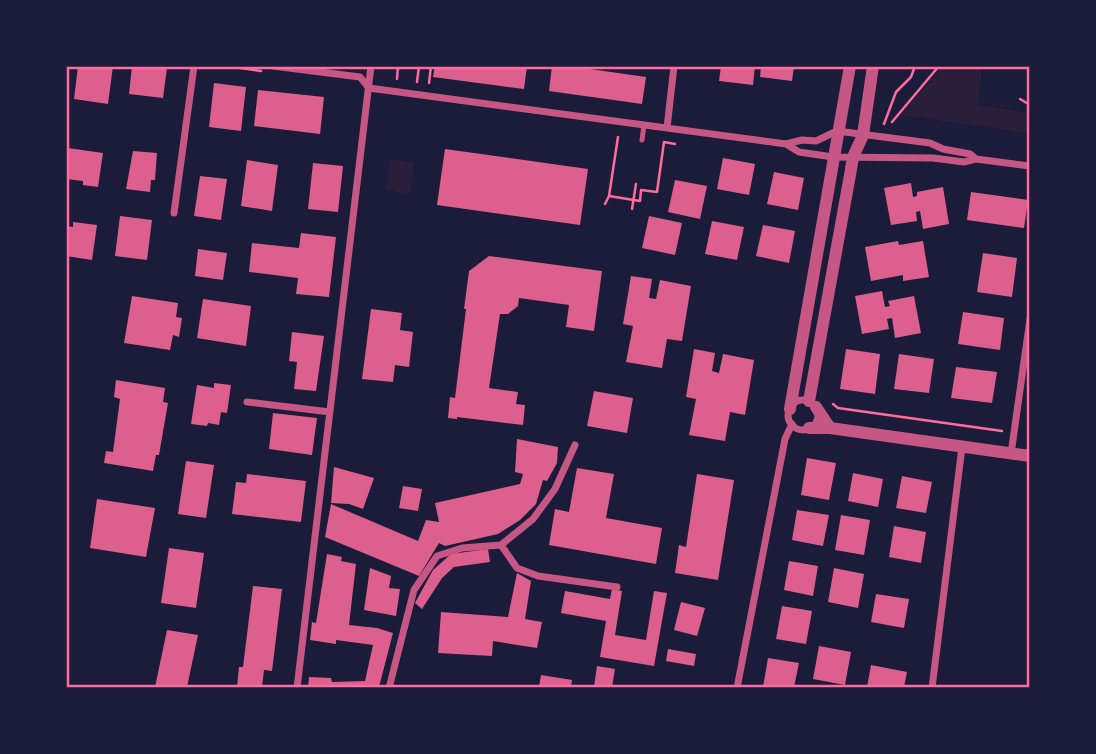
<svg xmlns="http://www.w3.org/2000/svg" width="1096" height="754" font-family="Arial,sans-serif">
<rect width="100%" height="100%" fill="#1b1b3a"/>
<path fill="#2a1e3b" d="M943,66L982,67L978,105L1029,113V133L901,115Z
M390,159L414,163L410,194L386,190Z"/>
<path fill="#dd5f8e" d="M78,66H113L108,104L74,99Z
M132,66L167,68L163,98L129,94Z
M435,66H527L524,89L433,77Z
M552,66H569L646,77L642,104L549,91Z
M721,66H755L753,85L719,81Z
M761,66H794L792,81L760,77Z
M214,83L246,87L241,131L209,127Z
M258,90L324,97L320,134L254,126Z
M68,148L103,153L98,187L83,185V181L66,179Z
M445,149L588,169L580,225L437,205Z
M133,151L157,153L155,180H151L150,192L126,189Z
M723,158L755,164L749,195L717,189Z
M247,160L278,165L272,211L241,206Z
M313,163L343,166L338,212L308,209Z
M774,172L804,178L798,210L767,204Z
M200,176L227,179L221,220L194,216Z
M675,180L707,186L700,219L668,212Z
M911,183L913,197L917,196V192L943,187L949,224L923,229L920,211L916,212L917,221L891,225L884,188Z
M971,192L1028,200L1024,228L967,220Z
M120,216L152,220L147,260L115,256Z
M649,216L682,223L675,255L642,248Z
M712,221L744,227L737,260L705,254Z
M73,222L97,225L92,260L66,256V226L73,227Z
M763,225L795,231L789,263L756,256Z
M301,233L336,237L329,297L296,294L298,278L249,272L252,243L299,248Z
M898,241L899,245L923,241L929,277L903,281V275L871,281L865,247Z
M198,249L227,253L223,280L195,276Z
M983,253L1017,258L1012,297L977,292Z
M489,256L602,271L594,331L566,327L569,305L519,298L518,306L508,314H500L489,388L518,392L516,404L525,405L523,425L457,417V419L448,418L450,397L455,398L466,309H464L469,271Z
M631,276L652,279L649,298L656,299L660,280L691,286L682,341L667,339L662,368L626,362L633,326L623,324Z
M882,291L885,307L890,306L888,301L914,296L921,333L895,338L892,318L887,319L889,329L862,334L855,296Z
M132,296L178,303L176,317L182,318L179,337L173,335L170,350L124,343Z
M203,299L251,306L246,346L197,338Z
M371,309L402,313L400,330L413,332L409,367L395,365L393,382L362,379Z
M963,312L1004,318L1000,350L958,344Z
M292,332L324,336L316,391L294,389L297,362L289,361Z
M694,349L715,353L712,371L719,373L723,354L754,360L745,415L730,412L725,441L689,435L696,399L686,397Z
M846,349L880,354L875,394L840,389Z
M899,354L934,359L929,393L894,389Z
M956,367L997,372L992,403L951,398Z
M116,380L165,388L163,402L168,403L159,455H156L153,471L104,463L106,451L113,452L120,399L114,397Z
M214,383L231,385L227,413L221,412L219,425L208,423L207,426L191,424L197,385L214,388Z
M594,391L633,398L627,433L587,426Z
M273,413L317,418L312,455L269,449Z
M517,439L558,447L557,463L547,481L543,480L536,504L520,520L498,534L445,546L439,543L419,576L325,537L331,504L418,541L426,520L439,522L435,503L520,484L523,474L515,472Z
M807,458L836,463L829,500L801,495Z
M186,461L214,465L206,518L178,514Z
M334,467L374,478L363,509L349,504L331,503Z
M577,468L614,474L606,518L662,528L656,564L549,545L555,509L569,512Z
M853,473L883,479L878,507L848,501Z
M247,474L306,481L301,522L232,514L236,482L246,483Z
M697,474L734,480L718,580L675,573L679,545L686,547Z
M902,476L932,482L926,513L896,508Z
M403,486L422,489L418,511L399,508Z
M97,499L155,508L146,557L90,548Z
M797,510L829,515L823,546L792,540Z
M841,515L870,520L864,555L835,550Z
M894,526L926,532L921,563L889,557Z
M169,548L204,553L196,608L161,603Z
M488,549L490,562L454,567L442,578L422,609L415,603L433,570L451,554Z
M327,554L342,557L341,561L356,564L349,625L377,628L393,633L379,687H308L309,677L331,678L332,682L365,681L373,645L336,640V644L310,640L312,622L316,623Z
M789,561L818,566L813,596L784,590Z
M370,568L391,576L389,588L400,589L396,616L364,610Z
M834,568L864,574L858,608L828,602Z
M517,573L531,581L525,619L542,622L537,648L493,641L492,656L438,653L441,612L508,617Z
M253,586L282,589L272,671L264,670L262,687H237L239,667H243Z
M612,589L622,591L615,635L646,640L654,591L667,593L654,666L600,657L606,621L561,613L565,591L610,599Z
M876,594L909,599L904,628L871,622Z
M681,602L705,608L697,636L674,630Z
M782,606L812,611L806,644L776,639Z
M167,630L198,635L187,687H155Z
M819,646L851,652L845,685L813,679Z
M668,649L696,654L694,666L666,661Z
M768,658L799,663L794,687H763Z
M871,665L907,672L904,687H867Z
M597,666L615,669L612,687H594Z
M541,675L572,680L571,687H539Z"/>
<g fill="none" stroke-linecap="round" stroke-linejoin="round">
<path stroke="#ff6b9d" stroke-width="2.5" d="M227,66L261,71
M397,79L398,66
M417,82L419,66
M429,83L431,66
M1020,99L1030,105
M892,122L939,66
M884,124L896,92L911,77L915,66
M609,196L640,201L641,190L657,192L664,142L675,144
M605,204L609,196L618,137
M632,209L636,184
M833,404L838,408L1002,431"/>
<path stroke="#c65784" stroke-width="5" d="M642,140L644,125"/>
<path stroke="#c65784" stroke-width="7" d="M273,66L360,77L369,88
M369,88L786,144L802,140L816,141L837,131L930,143L943,149L970,154L976,159L1030,166
M667,128L674,66
M786,144L799,152L833,157L933,158L964,162L976,159
M174,213L194,66
M788 415a15 15 0 1 1 30 0a15 15 0 1 1-30 0Z
M247,402L330,412
M1011,454L1030,319
M501,545L517,568L538,576L617,587
M297,688L371,66
M389,688L414,590L437,556L462,548L501,545L533,519L555,489L575,445
M737,688L785,439L792,424
M932,688L962,447"/>
<path stroke="#c65784" stroke-width="12" d="M809,401L850,175L853,157L863,135L873,66
M816,407L830,428
M790,409L850,66
M809,428H830L1030,456"/>
</g>
<rect width="1096" height="754" fill="none" stroke="#1b1b3a" stroke-width="136"/>
<rect x="68" y="68" width="960" height="618" fill="none" stroke="#ff6b9d" stroke-width="2.5"/>
</svg>
